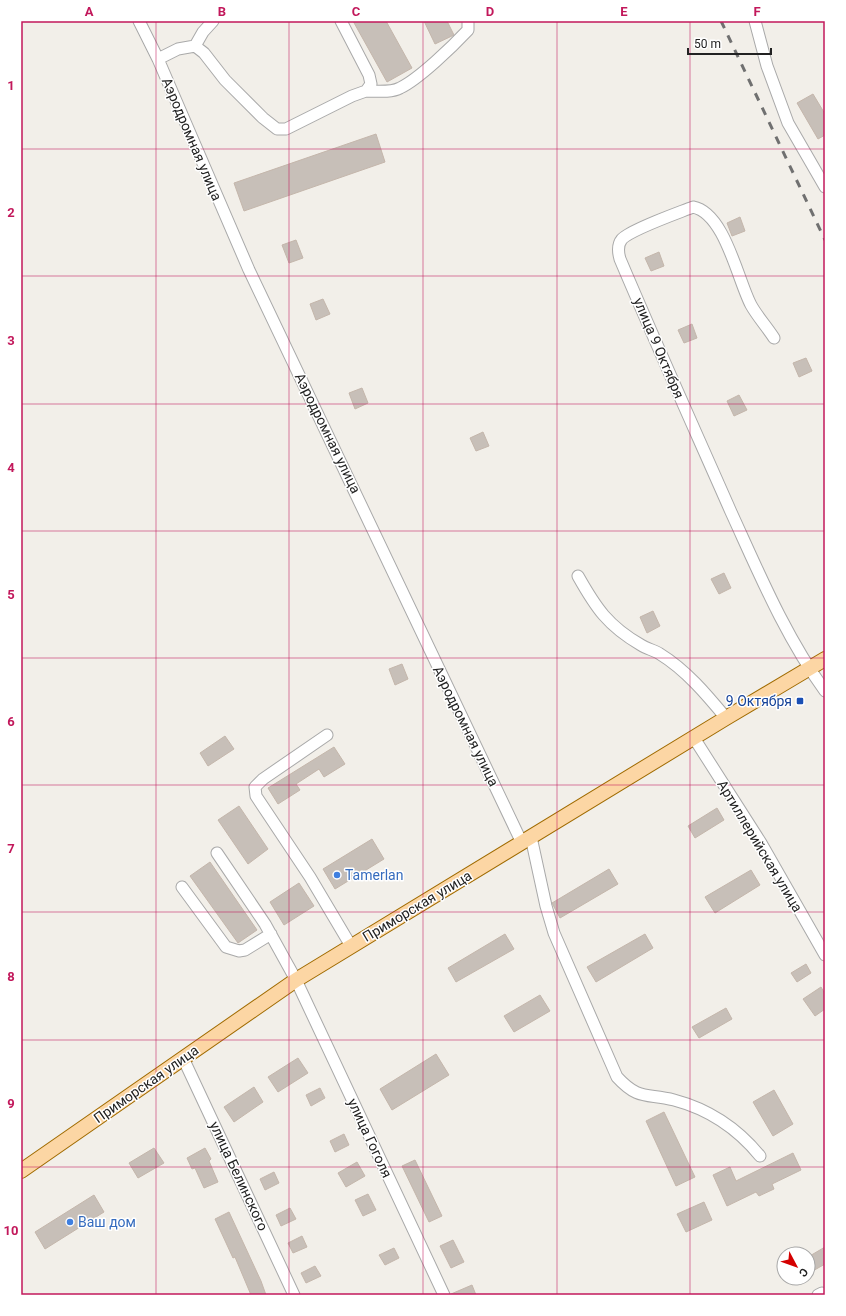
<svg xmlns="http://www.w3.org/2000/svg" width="846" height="1316" font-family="Roboto,sans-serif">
<rect width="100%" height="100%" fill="#f2efe9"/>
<path fill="#c7bfb8" stroke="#c4b6ab" d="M353,21H386L412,68L387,82Z
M424,21H447L454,35L435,44Z
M813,94L825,114V135L818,139L797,103Z
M376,134L385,162L244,211L234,183Z
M740,217L745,231L732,236L727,223Z
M296,240L303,258L289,263L282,245Z
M659,252L664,266L651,271L645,258Z
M323,299L330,314L316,320L310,304Z
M692,324L697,338L684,343L678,330Z
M806,358L812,371L799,377L793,363Z
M362,388L368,403L355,409L349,393Z
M739,395L747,410L734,416L727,401Z
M483,432L489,446L476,451L470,438Z
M724,573L731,588L719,594L711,579Z
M653,611L660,626L647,633L640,617Z
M402,664L408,679L395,685L389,669Z
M225,736L234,749L208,766L200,753Z
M334,747L345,764L324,777L319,769L296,784L300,790L278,804L268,788Z
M239,806L268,849L248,864L218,820Z
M717,808L724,820L695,838L688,826Z
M372,839L384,859L335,889L323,869Z
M210,862L257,930L238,943L190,876Z
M609,869L618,884L560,918L552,903Z
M751,870L760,885L715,913L705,897Z
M299,883L314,906L284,925L270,902Z
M505,934L514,949L456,982L448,968Z
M645,934L653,948L596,982L587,967Z
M806,964L811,973L797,982L791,973Z
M821,987L825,994V1009L815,1016L803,999Z
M540,995L550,1011L514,1032L504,1016Z
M726,1008L732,1019L699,1038L692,1027Z
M436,1054L449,1075L392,1110L380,1089Z
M298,1058L308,1073L278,1092L268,1077Z
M254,1087L263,1102L234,1122L224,1107Z
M320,1088L325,1098L311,1106L306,1095Z
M774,1090L793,1124L773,1136L753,1102Z
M664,1112L695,1177L676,1186L646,1121Z
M344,1134L349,1145L335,1152L330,1141Z
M154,1148L164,1163L138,1178L129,1163Z
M205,1148L211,1159L209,1161L218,1182L204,1188L195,1168L192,1169L187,1158Z
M793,1153L801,1170L772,1184L774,1189L759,1196L756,1192L727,1206L713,1175L730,1167L736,1181Z
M415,1160L442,1216L429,1222L402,1166Z
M357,1162L365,1176L346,1187L338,1173Z
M274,1172L279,1183L265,1190L260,1179Z
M368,1194L376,1210L363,1216L355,1200Z
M94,1195L104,1212L45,1249L35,1232Z
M704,1202L712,1220L686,1232L677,1214Z
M290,1208L296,1219L281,1226L276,1215Z
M229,1212L261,1281L266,1295H251L235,1257L233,1258L215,1219Z
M302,1236L307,1247L293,1253L288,1243Z
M453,1240L464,1262L451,1268L440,1246Z
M825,1247V1264L811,1272L808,1267V1257Z
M394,1248L399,1258L385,1265L379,1255Z
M315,1266L321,1276L306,1283L301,1273Z
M472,1285L476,1295H451V1294Z"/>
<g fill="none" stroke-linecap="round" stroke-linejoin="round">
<g stroke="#a9a9a9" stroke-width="13">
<path id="minor" d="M139,21L158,59L249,270L522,843
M755,21L767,66L788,123L825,187
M195,46L204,53L225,80L263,118L277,129H286L352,96L366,91L371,84L369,75L341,21
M158,59L178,49L195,46L203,32L213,21
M366,91C375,91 391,93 400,88C419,79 453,46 468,30V21
M774,338C767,327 757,316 751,305C738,281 725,213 693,207C678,213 632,229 622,239C617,245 618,252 620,259C656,344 694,428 731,512C759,573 785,636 825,691
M578,576C596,608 608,626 641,645C647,649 654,650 660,654C686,670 707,695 726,718
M327,735L263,779L255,787L256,796L310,877L351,946
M694,738L761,843L825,955
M531,837L546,906L554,933L617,1077C639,1101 647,1093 674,1100C708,1109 738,1129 760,1156
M217,853L265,924L296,980L444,1295
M182,887L226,947L239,951L245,950L271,934
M183,1058L294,1295
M818,1295L822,1293"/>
</g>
<g stroke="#a06b00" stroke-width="16">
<path id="major" d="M21,1171L296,980L726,718L825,659"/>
</g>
<use href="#minor" stroke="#fff" stroke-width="11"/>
<use href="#major" stroke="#fcd6a4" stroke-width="14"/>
<path stroke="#707070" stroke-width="3" stroke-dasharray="8 8" stroke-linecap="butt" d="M721,21L825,240"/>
</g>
<path fill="none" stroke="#c2185b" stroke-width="1" stroke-opacity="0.55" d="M156,21V1295M289,21V1295M423,21V1295M557,21V1295M690,21V1295M21,149H825M21,276H825M21,404H825M21,531H825M21,658H825M21,785H825M21,912H825M21,1040H825M21,1167H825"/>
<rect fill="#1a4fb4" stroke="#fff" stroke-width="1.5" x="796" y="697" width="8" height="8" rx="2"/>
<g fill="#3f7fe0" stroke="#fff" stroke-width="1.5">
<circle cx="337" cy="875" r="4"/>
<circle cx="70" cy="1222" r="4"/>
</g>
<g text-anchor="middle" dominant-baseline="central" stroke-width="3" stroke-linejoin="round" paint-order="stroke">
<g font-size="14" fill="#222" stroke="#fff">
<text transform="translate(192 139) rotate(67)">Аэродромная улица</text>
<text transform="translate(659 348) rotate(67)">улица 9 Октября</text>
<text transform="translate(328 433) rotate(64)">Аэродромная улица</text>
<text transform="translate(466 726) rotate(64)">Аэродромная улица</text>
<text transform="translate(760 846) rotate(59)">Артиллерийская улица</text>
<text transform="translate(417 906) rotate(-31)">Приморская улица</text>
<text transform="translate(146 1084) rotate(-35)">Приморская улица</text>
<text transform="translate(370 1138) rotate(65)">улица Гоголя</text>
<text transform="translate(239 1176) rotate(65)">улица Белинского</text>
</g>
<g font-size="14" fill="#164399" stroke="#fff" text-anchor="end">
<text x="792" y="701">9 Октября</text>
</g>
<g font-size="14" fill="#366cbe" stroke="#fff" text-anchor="start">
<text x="345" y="875">Tamerlan</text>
<text x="78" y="1222">Ваш дом</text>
</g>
</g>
<rect width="846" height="1316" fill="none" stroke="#ffffff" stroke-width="44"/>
<g transform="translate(796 1266) rotate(131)"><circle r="19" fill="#ffffff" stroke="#a7a7a7"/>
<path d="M0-3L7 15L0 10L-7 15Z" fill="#d40000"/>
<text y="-6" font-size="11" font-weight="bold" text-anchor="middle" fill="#222222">С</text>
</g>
<path d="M688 48v6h83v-6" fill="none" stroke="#222222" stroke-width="2"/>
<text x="694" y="48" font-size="12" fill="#222222" stroke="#ffffff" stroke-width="3" paint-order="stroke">50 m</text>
<rect x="22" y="22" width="802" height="1272" fill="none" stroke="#c2185b" stroke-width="1.5"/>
<g font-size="13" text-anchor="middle" font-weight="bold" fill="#c2185b">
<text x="89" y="16">A</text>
<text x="222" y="16">B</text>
<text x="356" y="16">C</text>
<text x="490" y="16">D</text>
<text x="624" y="16">E</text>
<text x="757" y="16">F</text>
<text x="11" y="90">1</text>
<text x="11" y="217">2</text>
<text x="11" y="345">3</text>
<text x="11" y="472">4</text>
<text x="11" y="599">5</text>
<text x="11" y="726">6</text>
<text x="11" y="853">7</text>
<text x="11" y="981">8</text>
<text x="11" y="1108">9</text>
<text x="11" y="1235">10</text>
</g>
</svg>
